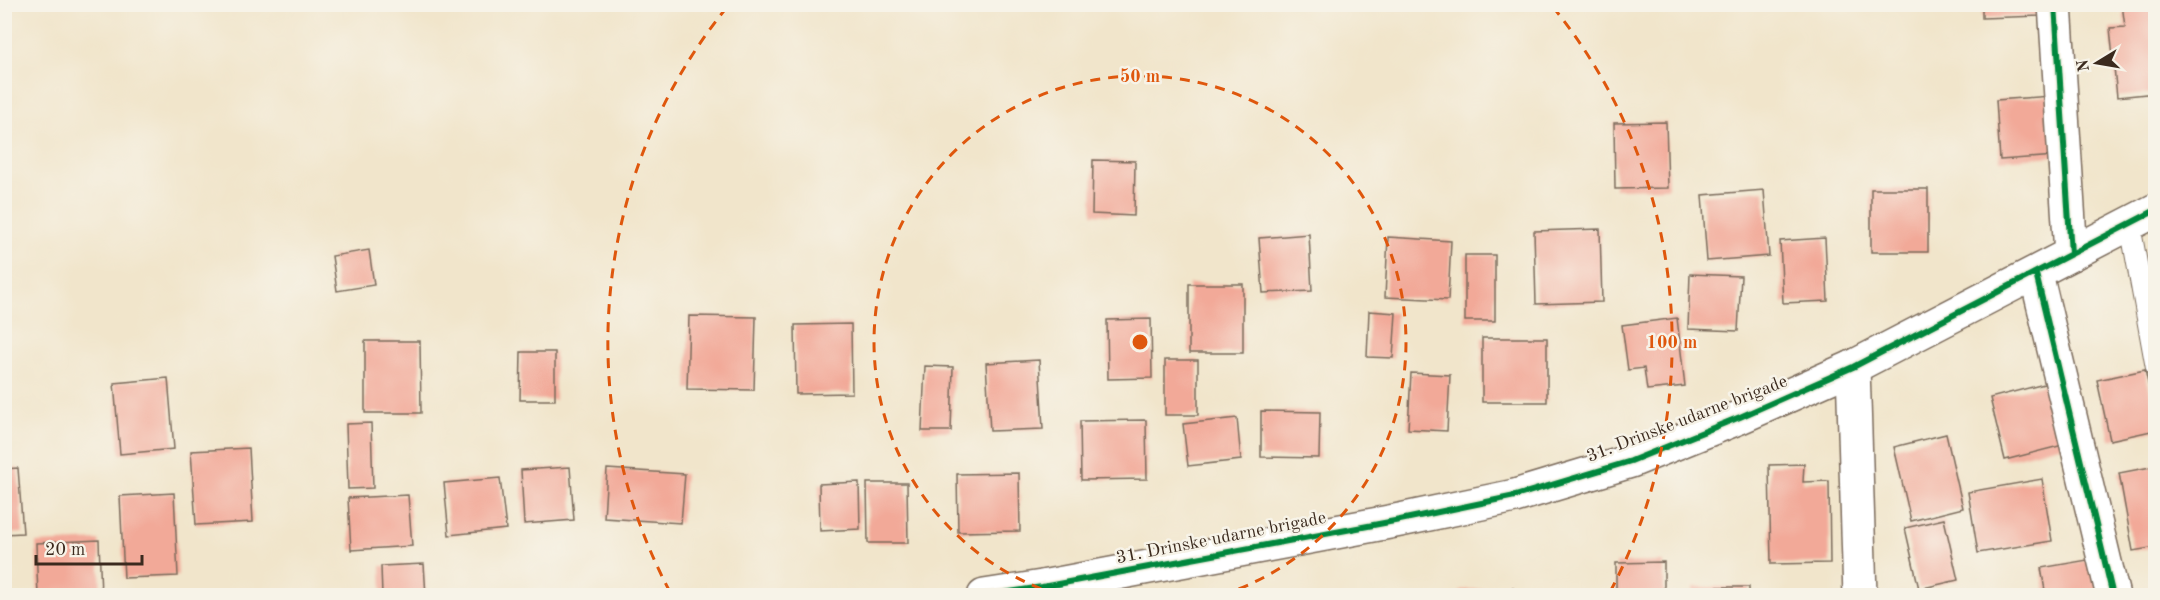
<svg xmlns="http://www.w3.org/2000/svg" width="2160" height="600" font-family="'Old Standard TT',serif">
<rect width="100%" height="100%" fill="#f7f3e8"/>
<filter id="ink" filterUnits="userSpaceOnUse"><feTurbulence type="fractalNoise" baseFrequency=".0167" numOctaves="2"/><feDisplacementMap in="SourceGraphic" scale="12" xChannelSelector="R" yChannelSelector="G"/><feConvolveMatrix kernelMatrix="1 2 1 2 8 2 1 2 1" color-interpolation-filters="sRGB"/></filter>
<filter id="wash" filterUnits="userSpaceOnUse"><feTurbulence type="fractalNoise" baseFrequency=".008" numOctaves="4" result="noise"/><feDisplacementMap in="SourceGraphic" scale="24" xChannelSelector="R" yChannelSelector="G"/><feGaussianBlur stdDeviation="1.35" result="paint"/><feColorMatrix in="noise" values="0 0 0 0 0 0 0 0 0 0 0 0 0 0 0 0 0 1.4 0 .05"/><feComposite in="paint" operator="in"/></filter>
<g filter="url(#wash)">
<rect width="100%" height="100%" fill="#f1e5cb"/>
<g id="blocks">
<path fill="#f2a998" d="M1982,4H2040L2041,16L1982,18Z
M2122,4H2156V93L2117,97L2110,28L2125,27Z
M2051,96L2056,156L2000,160L1996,100Z
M1666,122L1668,188L1615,189L1614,123Z
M1093,160L1135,161L1134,216L1092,214Z
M1871,189H1928V252H1871Z
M1764,190L1769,256L1707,261L1702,195Z
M1600,229L1602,302L1536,304L1534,231Z
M1309,234L1312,291L1263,293L1259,238Z
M1388,237L1451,241L1448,300L1385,297Z
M1825,238L1828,301L1783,303L1780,241Z
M369,250L374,285L337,291L332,256Z
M1465,255H1495V321H1465Z
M1690,274L1741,276L1738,331L1688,329Z
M1189,284H1243V353H1189Z
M1369,311L1396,313L1393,358L1367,357Z
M689,316L756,317L754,390L687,389Z
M1677,318L1685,386L1647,390L1644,368L1628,370L1622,325Z
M1151,319L1152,378L1108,379L1107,320Z
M851,324L852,393L796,394L795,325Z
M1482,338H1547V402H1482Z
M365,341H420L421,413H365Z
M521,352H555V400H520Z
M1039,360L1043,429L990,431L986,363Z
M1165,360H1198V415H1165Z
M925,366L953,367L951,431H922Z
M2145,370L2156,417V430L2110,440L2097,380Z
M1411,373L1450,375L1447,431L1408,429Z
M168,378L174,449L120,454L114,383Z
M2052,382L2067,444L2005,460L1990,398Z
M1261,411L1320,412L1319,458L1261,457Z
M1237,418L1241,460L1188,466L1183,424Z
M1146,420L1147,479L1081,480L1080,421Z
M371,423L373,488L348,489L346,424Z
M1946,434L1963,508L1911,521L1894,447Z
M249,448L253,522L196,525L191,451Z
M1804,464L1803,482L1829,481L1830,563L1771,564L1769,465Z
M2156,466V523L2152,524L2156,547L2133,551L2119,473Z
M570,467L574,520L524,524L521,470Z
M18,468L23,533L4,534V469Z
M607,469L685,474L681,523L604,518Z
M1019,473L1020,531L958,532L957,474Z
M500,478L506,529L449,535L444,483Z
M2042,479L2052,541L1978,553L1968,492Z
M859,482L860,529L820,531L819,484Z
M867,483H907L908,543H868Z
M174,493L178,576L124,578L120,496Z
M408,495L412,546L351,550L348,498Z
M1944,519L1958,580L1919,589L1905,528Z
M99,540L101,596H38L36,543Z
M2093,559L2100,596H2046L2041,568Z
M1664,562V596H1616V563Z
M424,564L426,596H382L381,566Z
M1693,587H1749V596H1693Z
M1513,588L1514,596H1460V590Z"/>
</g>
</g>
<g filter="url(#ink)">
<use href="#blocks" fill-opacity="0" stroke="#7b6b5b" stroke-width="1.5"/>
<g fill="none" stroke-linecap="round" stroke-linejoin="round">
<g stroke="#7b6b5b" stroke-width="22">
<path id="lane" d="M2130,225L2156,368"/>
</g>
<g stroke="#7b6b5b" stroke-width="36">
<path id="street" d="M2055,4L2071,254
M2036,274L2113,596
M1853,367L1860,596"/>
</g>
<g stroke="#7b6b5b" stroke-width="36">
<path id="primary" d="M984,596L1042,587L1400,520L1515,496L1631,461L1740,417L1853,367L2156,210"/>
</g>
<use href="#lane" stroke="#fff" stroke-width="20"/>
<use href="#street" stroke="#fff" stroke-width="33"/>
<use href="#primary" stroke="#fff" stroke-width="33"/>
<g stroke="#f7f3e8" stroke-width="10">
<path id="cycleway" d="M2055,4L2071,254
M2036,274L2113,596
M984,596L1042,587L1400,520L1515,496L1631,461L1740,417L1853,367L2156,210"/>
</g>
<use href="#cycleway" stroke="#00873e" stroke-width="6"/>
</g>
</g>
<g fill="none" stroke="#df570d" stroke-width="3" stroke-dasharray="10 8">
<path d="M1058 595A266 266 0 1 1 1222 595"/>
<path d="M670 592A532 532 0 0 1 727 7M1553 7A532 532 0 0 1 1610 592"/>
</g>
<g text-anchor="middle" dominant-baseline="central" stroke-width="5" stroke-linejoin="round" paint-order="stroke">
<g font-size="18" fill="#3b2a1e" stroke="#f7f3e8">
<text transform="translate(1687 419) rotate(-21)">31. Drinske udarne brigade</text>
<text transform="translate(1221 538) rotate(-11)">31. Drinske udarne brigade</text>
</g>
</g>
<circle cx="1140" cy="342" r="9" fill="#df570d" stroke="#f7f3e8" stroke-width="3"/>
<g font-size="18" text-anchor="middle" font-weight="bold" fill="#df570d" stroke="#f7f3e8" stroke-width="5" stroke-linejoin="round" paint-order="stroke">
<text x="1140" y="82">50 m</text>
<text x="1672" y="348">100 m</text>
</g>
<rect width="2160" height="600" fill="none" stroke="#f7f3e8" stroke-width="24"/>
<g transform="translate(2097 63) rotate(259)" stroke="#f7f3e8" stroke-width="4.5" paint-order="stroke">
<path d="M0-4.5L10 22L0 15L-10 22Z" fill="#3b2a1e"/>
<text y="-9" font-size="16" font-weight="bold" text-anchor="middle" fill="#3b2a1e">N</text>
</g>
<path d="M36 555v9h106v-9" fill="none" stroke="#3b2a1e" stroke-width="3"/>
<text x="45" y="555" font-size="18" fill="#3b2a1e" stroke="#f7f3e8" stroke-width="4.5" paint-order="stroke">20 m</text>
</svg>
